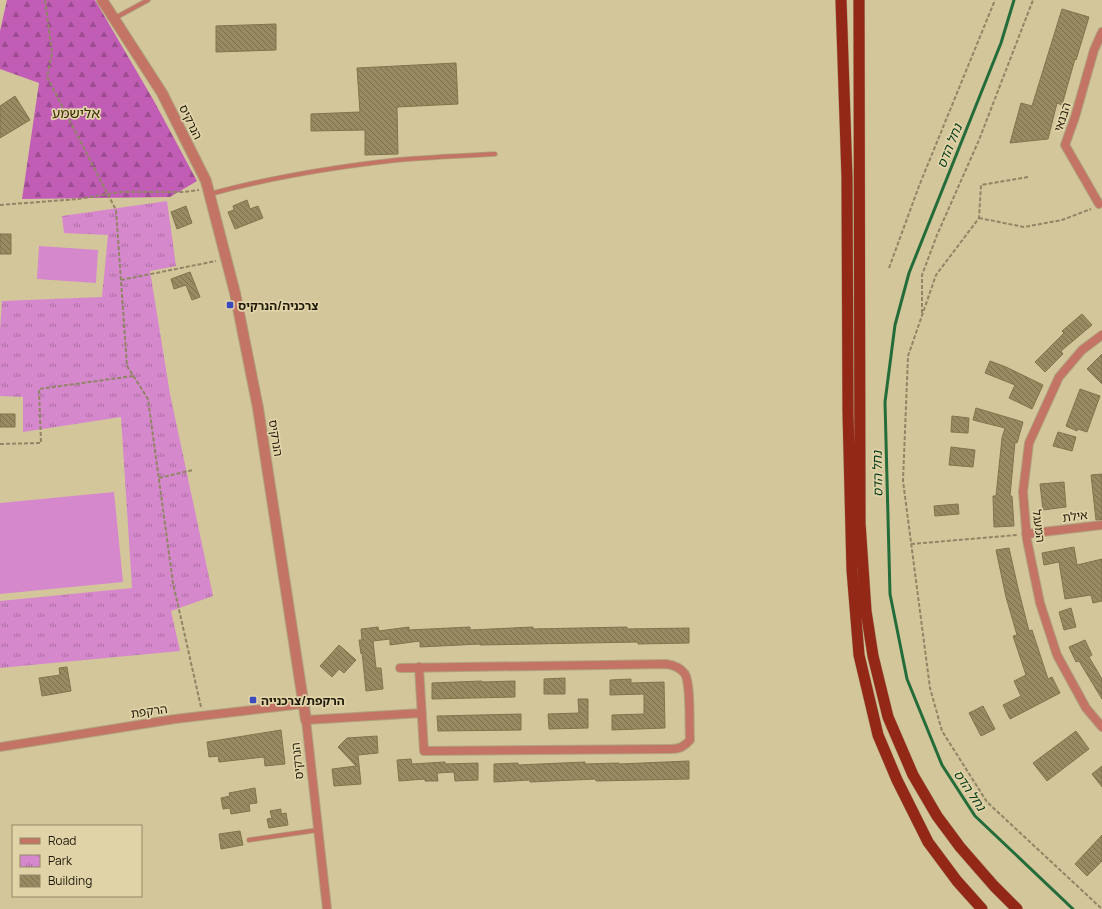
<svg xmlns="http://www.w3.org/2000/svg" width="1102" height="909" font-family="Manrope,'Noto Sans Hebrew',sans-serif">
<defs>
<pattern id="forest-firs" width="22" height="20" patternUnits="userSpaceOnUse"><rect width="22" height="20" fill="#c25db6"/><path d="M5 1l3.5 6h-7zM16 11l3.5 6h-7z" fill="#9d4c92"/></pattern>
<pattern id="park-tufts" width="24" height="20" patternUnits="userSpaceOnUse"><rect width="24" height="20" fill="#d588cb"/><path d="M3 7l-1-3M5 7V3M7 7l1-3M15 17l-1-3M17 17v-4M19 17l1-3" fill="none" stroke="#ac6ea3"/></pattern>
<pattern id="building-back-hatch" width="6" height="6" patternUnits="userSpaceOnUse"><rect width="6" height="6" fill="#988a61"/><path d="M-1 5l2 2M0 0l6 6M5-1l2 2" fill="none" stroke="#7b704e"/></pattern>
</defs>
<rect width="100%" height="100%" fill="#d4c69b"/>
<path fill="url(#forest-firs)" d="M7,0H95L154,101L197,181L170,197L22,199L39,83L0,69V31Z"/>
<path fill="url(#park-tufts)" d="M167,201L176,266L150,271L170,394L213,596L171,611L180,651L0,668V601L132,588L121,417L23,432V397L0,396V330L2,301L102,297L108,235L64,233L62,216Z"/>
<path fill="#d588cb" d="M39,246L98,250L96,283L37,279Z
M114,492L123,582L0,594V503Z"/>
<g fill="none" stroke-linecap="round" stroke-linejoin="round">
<path stroke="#246c3a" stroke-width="3" d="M1014,0L1001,43L909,273L895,325L885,402L890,594L907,679L942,765L975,816L1073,909"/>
</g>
<path fill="url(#building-back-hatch)" stroke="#81744c" d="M1062,9L1089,17L1076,60L1075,59L1062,105L1057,103L1048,139L1010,143L1021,103L1032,106Z
M276,24V50L216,52V26Z
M456,63L458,104L397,107L398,154L365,155V130L311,131V114L360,112L357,68Z
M15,96L30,120L0,138V106Z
M247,200L250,209L258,206L263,218L235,229L228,212L234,210L233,206Z
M186,206L192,223L177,229L171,212Z
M0,234H11V254H0Z
M190,272L200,297L192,300L186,285L174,289L171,279Z
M1082,314L1092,325L1061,351L1063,354L1045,372L1035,362L1064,333L1062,331Z
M1102,354V384L1087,369Z
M990,361L1006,367L1043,385L1032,409L1009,398L1015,385L985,373Z
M1080,389L1100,396L1087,432L1078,429L1077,431L1066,426Z
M976,408L1023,422L1017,443L1015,442L1010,496H1012L1014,526L994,527L993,496H996L1002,438L1005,428L973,420Z
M0,414H15V427H0Z
M952,416L969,418L968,433L951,432Z
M1058,432L1076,437L1072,451L1053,446Z
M951,447L975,450L973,467L949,465Z
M1102,474V520H1096L1091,475Z
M1064,482L1066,507L1043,510L1040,484Z
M958,504L959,514L935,516L934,506Z
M1074,547L1077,565L1102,559V601L1093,603L1091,595L1065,599L1059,562L1044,565L1042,553Z
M1009,548L1018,588L1029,631L1032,630L1048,679L1052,677L1060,693L1010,719L1003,705L1021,696L1014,681L1026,675L1013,636L1017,635L1006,597L996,550Z
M1071,608L1076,627L1064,630L1059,612Z
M378,627L379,631L409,627V630L470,627V630L533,627V629L627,627V629L689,628V643L638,644V642L480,645V644L420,647V641L390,645V639L373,641L376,668H381L383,689L366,691L362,652L361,654L359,640H362L361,629Z
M1085,640L1092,655L1089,657L1102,679V699L1079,661L1076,662L1069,647Z
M339,645L356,660L344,673L339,669L332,677L320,666Z
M67,667L71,691L42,696L39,678L60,675L59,668Z
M565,678V694H544V679Z
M631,679V683L664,682L665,728L612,730V715L644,714V694L610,695V680Z
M482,681V682L515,681V697L432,699V683Z
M578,699H588V728L549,729L548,714L579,713Z
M983,706L995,729L981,736L969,713Z
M521,714V730L438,731L437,716Z
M281,730L285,764L265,766L264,757L219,762L218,756L209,757L207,742Z
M1076,731L1089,749L1047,781L1033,763Z
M377,736L378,753L358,755L361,784L334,786L332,769L356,766L338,747L347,738Z
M411,759L412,764L445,762V764L478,763V780L455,781L454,772L437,773L438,781H425V779L399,781L397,760Z
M689,761V779L596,781V779L530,782V780L494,782V764L518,763V765L585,762V764L619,763V764Z
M1102,766V787L1092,774Z
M255,788L257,803L249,804L250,811L231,814L230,808L223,809L221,798L230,796L229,793Z
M281,809V814L286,813L288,825L269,828L267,819L272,818L270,811Z
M240,831L243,845L221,849L219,834Z
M1102,835V861L1087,876L1075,864Z"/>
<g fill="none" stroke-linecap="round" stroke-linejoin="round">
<g stroke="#b0a37e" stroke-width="5.5">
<path id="service" d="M115,18L148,0
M210,194C272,177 334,167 397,160C429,157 462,156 495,154
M249,840L318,830"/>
</g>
<g stroke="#b0a37e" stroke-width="10">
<path id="minor" d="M1099,204L1065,145L1075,117L1094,50L1102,32
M1102,335L1082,350L1059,377L1029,443L1023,492L1027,540L1040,603L1057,655L1086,708L1102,727
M1026,534L1102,525
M400,668L666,664C674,665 680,667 685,674C691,684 689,726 690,740C684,747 679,749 671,749L424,751L419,667
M0,747L175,719L303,704
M327,909L306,720L422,713"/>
</g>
<g stroke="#b0a37e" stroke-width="12">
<path id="tertiary" d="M102,0L162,93L206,181L235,293L258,408L306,720"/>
</g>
<g stroke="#b0a37e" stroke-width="12">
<path id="trunk" d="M841,0L847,177L848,412L852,570L859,655L878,735L897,780L928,842L957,881L982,909
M859,0L860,523L866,611L873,656L888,717L913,775L937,816L960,847L994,886L1017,909"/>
</g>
<path stroke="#908564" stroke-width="2" stroke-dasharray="4 2" stroke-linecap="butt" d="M45,0L52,53L47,77L116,210L127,366L148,399L173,583L201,707
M1028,177L981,185L979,218L936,275L908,356L903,481L930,688L942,731L987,802L1102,909
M0,205L78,199L120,192H183L199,190
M979,218L1024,227L1062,220L1091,209
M889,268L919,186L995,0
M121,280L216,261
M922,313V275L937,235L979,140L1033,0
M0,444L41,443L39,389L133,376
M159,478L193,470
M911,544L1017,535"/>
<use href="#service" stroke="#c37465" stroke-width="4"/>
<use href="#minor" stroke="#c37465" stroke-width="8"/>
<use href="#tertiary" stroke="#c37465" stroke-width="10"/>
<use href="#trunk" stroke="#942817" stroke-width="11"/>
</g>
<g fill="#3b4abd" stroke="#e1d3a8" stroke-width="1.5">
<rect x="226" y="301" width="8" height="8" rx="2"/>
<rect x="249" y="696" width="8" height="8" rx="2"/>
</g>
<g text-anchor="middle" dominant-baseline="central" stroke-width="3.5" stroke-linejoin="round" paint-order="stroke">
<g font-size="12" fill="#1e1909" stroke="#e1d3a8">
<text transform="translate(1062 117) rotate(-72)">הבנאי</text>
<text transform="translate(191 122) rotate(64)">הנרקיס</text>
<text transform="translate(276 438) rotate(81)">הנרקיס</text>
<text transform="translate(1075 516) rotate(-7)">אילת</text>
<text transform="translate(1039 526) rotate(83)">המעגל</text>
<text transform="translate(149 711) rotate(-8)">הרקפת</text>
<text transform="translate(297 761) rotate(-96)">הנרקיס</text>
</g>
<g font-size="12" font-weight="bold" fill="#1e1909" stroke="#e1d3a8" text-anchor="start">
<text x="238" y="305">צרכניה/הנרקיס</text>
<text x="261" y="700">הרקפת/צרכנייה</text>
</g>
<g font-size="13" font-style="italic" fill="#003817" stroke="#e1d3a8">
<text transform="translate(949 146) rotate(-68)">נחל הדס</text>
<text transform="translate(877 474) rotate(-91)">נחל הדס</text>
<text transform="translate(970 790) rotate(56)">נחל הדס</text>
</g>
<g font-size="14" fill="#3a2d03" stroke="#e1d3a8">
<text x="76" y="112">אלישמע</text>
</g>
</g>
<rect x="12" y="825" width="130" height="72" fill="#e1d3a8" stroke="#938968"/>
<rect x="20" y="838" width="20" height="6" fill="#c37465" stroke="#938968"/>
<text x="48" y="845" font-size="12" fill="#1e1909">Road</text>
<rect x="20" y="855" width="20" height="12" fill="url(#park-tufts)" stroke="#938968"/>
<text x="48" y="865" font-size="12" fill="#1e1909">Park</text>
<rect x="20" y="875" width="20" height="12" fill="url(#building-back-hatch)" stroke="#938968"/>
<text x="48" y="885" font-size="12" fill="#1e1909">Building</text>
</svg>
